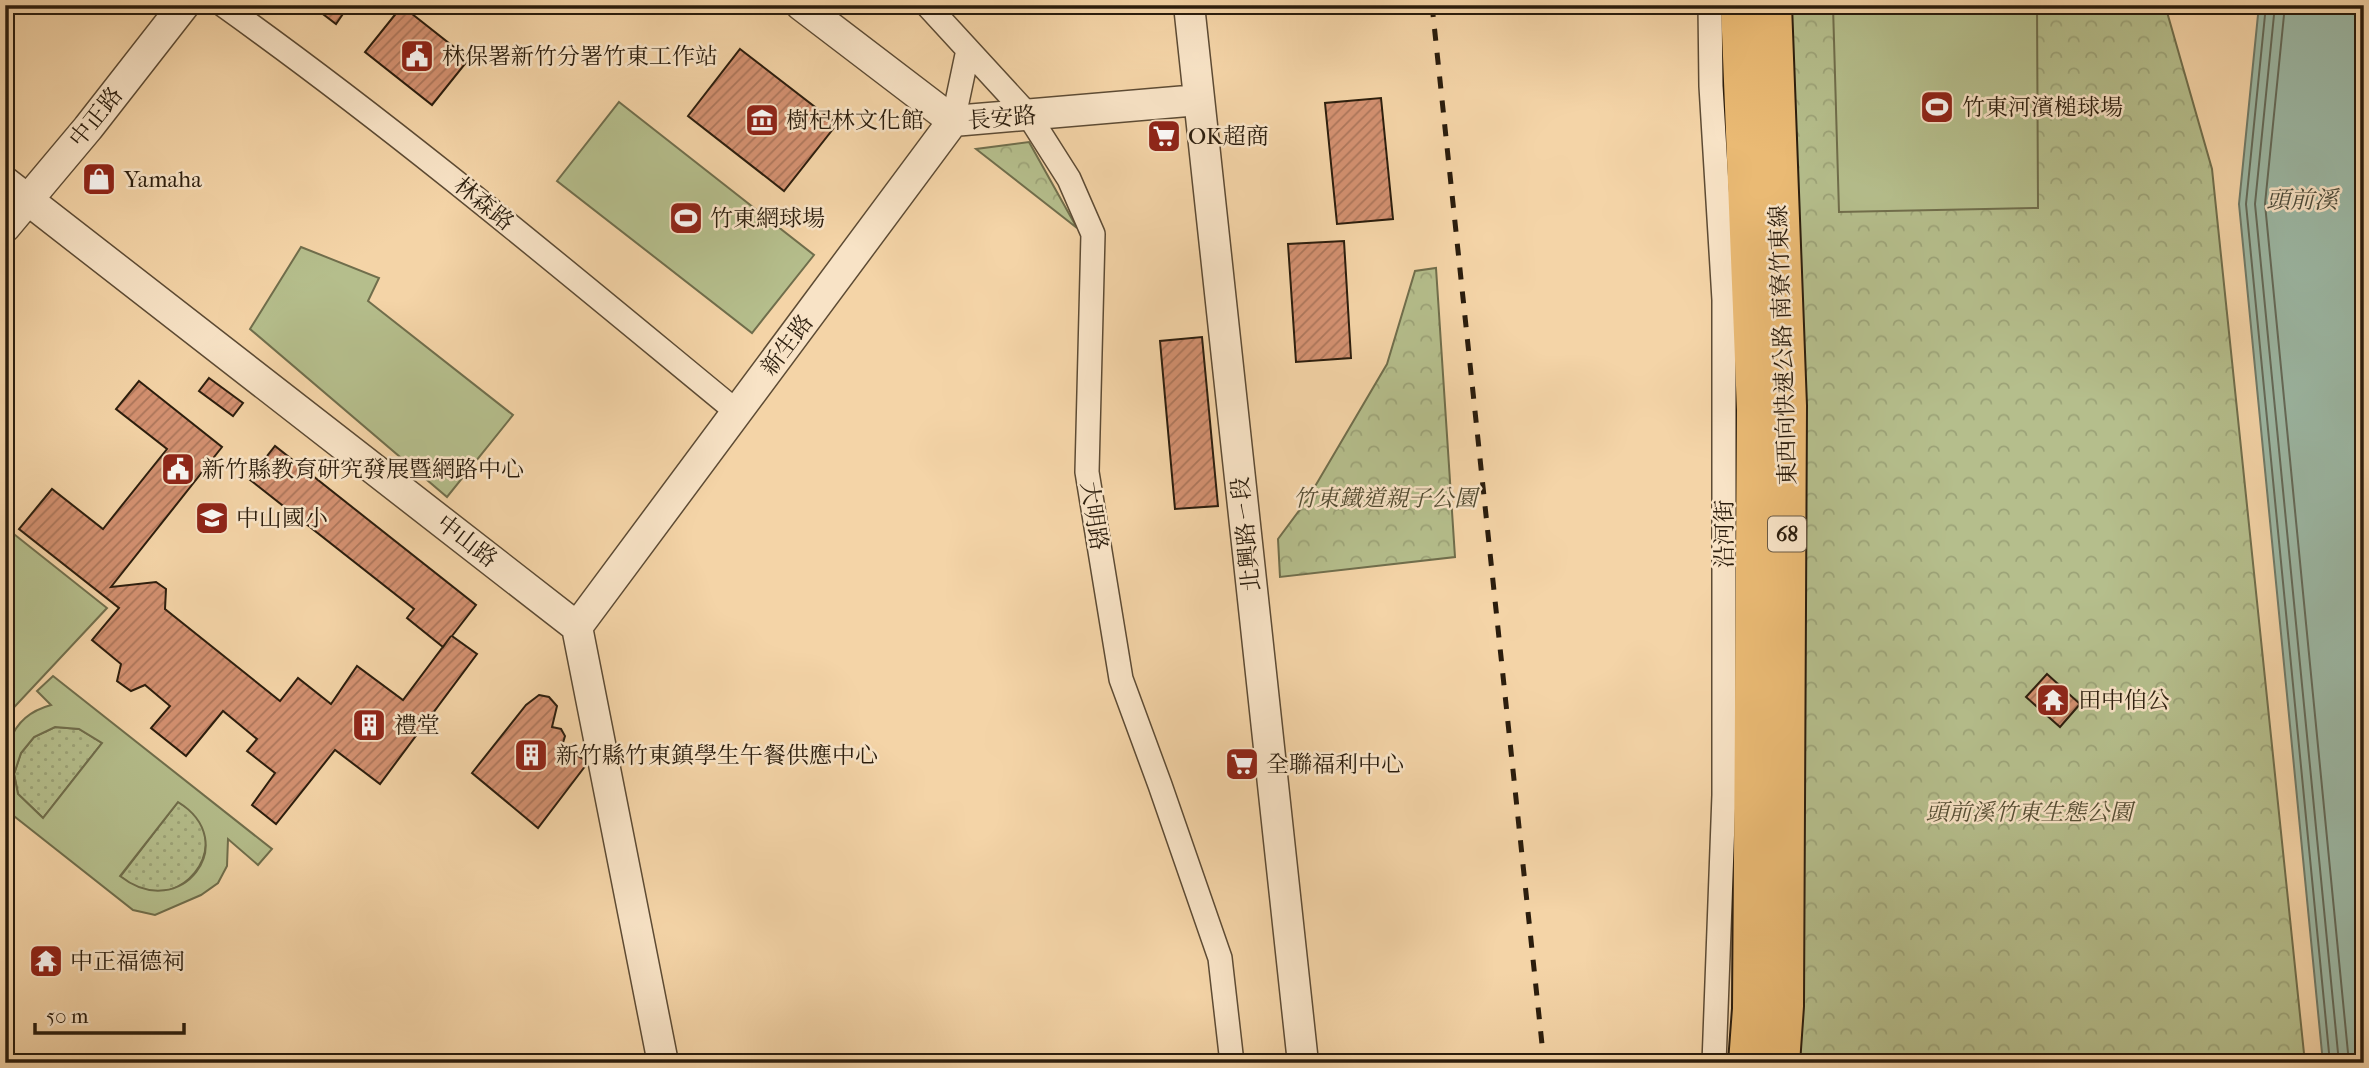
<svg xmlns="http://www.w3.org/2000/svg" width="2369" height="1068" font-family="'IM FELL French Canon','Noto Serif TC',serif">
<defs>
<pattern id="grass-dots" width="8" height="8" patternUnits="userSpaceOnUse" patternTransform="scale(1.75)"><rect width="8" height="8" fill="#b5be8c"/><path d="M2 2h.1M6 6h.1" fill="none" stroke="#9ca378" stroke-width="1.8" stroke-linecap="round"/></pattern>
<pattern id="park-crowns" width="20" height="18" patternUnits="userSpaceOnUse" patternTransform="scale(1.75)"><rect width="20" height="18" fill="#b5be8c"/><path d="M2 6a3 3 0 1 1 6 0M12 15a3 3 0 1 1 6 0" fill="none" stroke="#9ca378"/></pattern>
<pattern id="building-hatch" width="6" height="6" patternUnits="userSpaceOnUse" patternTransform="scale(1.75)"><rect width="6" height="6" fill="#d49171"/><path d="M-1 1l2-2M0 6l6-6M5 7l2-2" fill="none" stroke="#ac765b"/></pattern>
</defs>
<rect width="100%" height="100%" fill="#f4d4a7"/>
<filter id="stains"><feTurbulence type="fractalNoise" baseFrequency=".00286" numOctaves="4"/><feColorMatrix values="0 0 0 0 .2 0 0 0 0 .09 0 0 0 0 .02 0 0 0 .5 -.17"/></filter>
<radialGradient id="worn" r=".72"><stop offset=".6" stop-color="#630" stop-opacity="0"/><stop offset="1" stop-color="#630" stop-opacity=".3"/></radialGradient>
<path fill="url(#grass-dots)" stroke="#706e4c" stroke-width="2" d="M55,727L79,729L102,743L43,818L18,794L14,774L21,753L34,737Z
M178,802C184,806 192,810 196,815C226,853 182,906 138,889C132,886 126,880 120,877Z"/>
<path fill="url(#park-crowns)" stroke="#706e4c" stroke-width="2" d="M1762,5H2165L2212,169L2305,1063H1779Z
M1029,142L1077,228L976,149Z
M1436,268L1455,557L1280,577L1278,539L1307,500L1387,364L1415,271Z"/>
<path fill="#b5be8c" stroke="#706e4c" stroke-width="2" fill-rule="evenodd" d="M2037,5L2038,208L1839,212L1833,6Z
M619,102L814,255L752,333L557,181Z
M301,247L379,278L368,301L513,415L447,497L250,329Z
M5,527L107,608L5,717Z
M53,676L272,849L258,865L228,839L227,866L218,883L201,895L155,915L133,910L5,809C5,762 0,719 51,705L37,691ZM55,727L79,729L102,743L43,818L18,794L14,774L21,753L34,737ZM178,802C243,842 181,924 120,876Z"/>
<path fill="#9cb8a5" stroke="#6f7a68" stroke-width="2" d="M2259,5H2364V1063H2323L2239,204Z"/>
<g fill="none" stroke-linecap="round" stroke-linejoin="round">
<path stroke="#646a59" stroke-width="2" d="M2266,5L2246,204L2330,1063
M2275,5L2255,204L2339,1063
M2285,5L2265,204L2349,1063"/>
</g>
<path fill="url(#building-hatch)" stroke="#2b1d0d" stroke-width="2" d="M311,5H349L336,24Z
M402,6L469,59L432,105L365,52Z
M740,49L837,124L784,191L688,116Z
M1381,98L1393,219L1337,224L1325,103Z
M1344,241L1351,358L1296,362L1288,244Z
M1202,337L1218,506L1175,509L1160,341Z
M209,378L243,403L233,416L199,391Z
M139,381L222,447L111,587L156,582L166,589L165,609L280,701L298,678L331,704L357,666L403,700L451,636L443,647L407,618L414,609L249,479L275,446L476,605L452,636L477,654L380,784L335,750L276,824L252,805L275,773L247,751L257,739L223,711L186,756L151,728L170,706L145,685L131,691L117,681L121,664L92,640L119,608L19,529L52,489L103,529L167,449L116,409Z
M2047,674L2080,704L2060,727L2026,697Z
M539,695L549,697L557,706L552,727L561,729L565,736L562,746L586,761V765L538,828L472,773L526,705Z"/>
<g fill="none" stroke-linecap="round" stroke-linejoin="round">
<g stroke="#5d4b34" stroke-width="26">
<path id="minor" d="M223,5C401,132 568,273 737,412
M927,5L1029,116L1069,179L1093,234L1087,472L1121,679L1160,785L1220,958L1232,1063
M1710,5L1711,86L1724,300V795L1714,1063
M953,121L968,50"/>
</g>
<g stroke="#5d4b34" stroke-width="33">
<path id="tertiary" d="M801,5L953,121L1199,100
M1189,5L1303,1063
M5,182L577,627L663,1063
M5,227L88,128L184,5
M577,627L953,121"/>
</g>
<g stroke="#2b1d0d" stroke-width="42">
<path id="trunk" d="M1740,5L1756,410L1752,1009L1748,1063
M1772,5L1787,406L1784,1006L1780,1063"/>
</g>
<use href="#minor" stroke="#f8e3c6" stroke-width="23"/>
<use href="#tertiary" stroke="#f8e3c6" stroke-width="30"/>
<use href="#trunk" stroke="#eaba74" stroke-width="38"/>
<path stroke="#2b1d0d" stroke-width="5" stroke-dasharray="12 12" stroke-linecap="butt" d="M1432,5L1544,1063"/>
</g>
<defs>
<g id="civic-square" transform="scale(1.75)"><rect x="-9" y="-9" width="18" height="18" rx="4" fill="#8f2418" stroke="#f8e3c6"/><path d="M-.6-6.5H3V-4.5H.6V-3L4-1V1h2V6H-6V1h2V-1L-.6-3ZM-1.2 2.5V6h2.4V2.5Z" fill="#fff"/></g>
<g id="stadium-square" transform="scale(1.75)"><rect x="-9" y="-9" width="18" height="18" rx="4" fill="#8f2418" stroke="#f8e3c6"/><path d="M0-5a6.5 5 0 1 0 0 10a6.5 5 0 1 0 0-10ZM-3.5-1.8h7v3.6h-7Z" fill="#fff"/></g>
<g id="museum-square" transform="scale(1.75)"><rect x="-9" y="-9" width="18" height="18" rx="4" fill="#8f2418" stroke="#f8e3c6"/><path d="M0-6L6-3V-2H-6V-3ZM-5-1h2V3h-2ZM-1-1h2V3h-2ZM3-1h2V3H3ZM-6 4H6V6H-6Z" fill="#fff"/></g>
<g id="supermarket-square" transform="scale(1.75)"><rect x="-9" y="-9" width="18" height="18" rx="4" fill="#8f2418" stroke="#f8e3c6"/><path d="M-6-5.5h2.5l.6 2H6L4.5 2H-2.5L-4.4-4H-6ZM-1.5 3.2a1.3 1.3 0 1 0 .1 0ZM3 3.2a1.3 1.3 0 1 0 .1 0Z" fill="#fff"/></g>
<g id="shop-square" transform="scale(1.75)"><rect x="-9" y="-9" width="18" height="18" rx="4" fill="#8f2418" stroke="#f8e3c6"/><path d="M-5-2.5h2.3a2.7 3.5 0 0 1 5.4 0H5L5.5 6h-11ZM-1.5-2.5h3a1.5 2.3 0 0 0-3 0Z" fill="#fff"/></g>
<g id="school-square" transform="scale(1.75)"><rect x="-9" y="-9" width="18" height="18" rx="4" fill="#8f2418" stroke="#f8e3c6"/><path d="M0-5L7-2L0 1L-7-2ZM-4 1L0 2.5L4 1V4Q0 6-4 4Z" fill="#fff"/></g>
<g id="temple-square" transform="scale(1.75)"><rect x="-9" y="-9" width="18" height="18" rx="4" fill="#8f2418" stroke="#f8e3c6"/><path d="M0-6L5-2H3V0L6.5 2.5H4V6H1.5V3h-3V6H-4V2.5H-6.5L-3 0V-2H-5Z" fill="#fff"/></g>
<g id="building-square" transform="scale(1.75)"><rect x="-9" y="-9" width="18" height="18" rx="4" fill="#8f2418" stroke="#f8e3c6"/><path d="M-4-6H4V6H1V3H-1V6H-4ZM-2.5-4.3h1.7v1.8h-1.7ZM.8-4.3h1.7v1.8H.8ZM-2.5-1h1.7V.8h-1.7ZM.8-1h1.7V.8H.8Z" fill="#fff"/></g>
</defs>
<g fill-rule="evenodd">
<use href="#civic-square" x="417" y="56"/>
<use href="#stadium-square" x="1937" y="107"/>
<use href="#museum-square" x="762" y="120"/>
<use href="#supermarket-square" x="1164" y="136"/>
<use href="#shop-square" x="99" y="179"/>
<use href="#stadium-square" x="686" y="218"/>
<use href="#civic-square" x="178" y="469"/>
<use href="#school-square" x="212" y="518"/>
<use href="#temple-square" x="2053" y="700"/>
<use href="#building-square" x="369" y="725"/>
<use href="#building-square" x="531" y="755"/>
<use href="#supermarket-square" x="1242" y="764"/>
<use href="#temple-square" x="46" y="961"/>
</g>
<g text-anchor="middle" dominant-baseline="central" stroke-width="5" stroke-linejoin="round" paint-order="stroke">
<rect fill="#f8e3c6" stroke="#685844" stroke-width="2" x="1768" y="516.5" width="38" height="35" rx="5"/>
<g font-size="21" font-weight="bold" fill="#2b1d0d">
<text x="1787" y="534">68</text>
</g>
<g font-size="23" fill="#2b1d0d" stroke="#f8e3c6" text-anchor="start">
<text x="442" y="56">林保署新竹分署竹東工作站</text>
<text x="1962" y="107">竹東河濱槌球場</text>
<text x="786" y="120">樹杞林文化館</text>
<text x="1188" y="136">OK超商</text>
<text x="124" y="179">Yamaha</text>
<text x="710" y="218">竹東網球場</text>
<text x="202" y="469">新竹縣教育研究發展暨網路中心</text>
<text x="236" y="518">中山國小</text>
<text x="2078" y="700">田中伯公</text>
<text x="394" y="725">禮堂</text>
<text x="556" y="755">新竹縣竹東鎮學生午餐供應中心</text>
<text x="1266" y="764">全聯福利中心</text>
<text x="70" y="961">中正福德祠</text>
</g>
<g font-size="23" fill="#2b1d0d" stroke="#f8e3c6">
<text transform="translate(96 117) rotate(-51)">中正路</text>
<text transform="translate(1002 118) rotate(-5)">長安路</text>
<text transform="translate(484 204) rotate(39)">林森路</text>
<text transform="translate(787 345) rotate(-53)">新生路</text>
<text transform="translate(1783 345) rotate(-92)">東西向快速公路 南寮竹東線</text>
<text transform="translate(1094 516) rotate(81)">大明路</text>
<text transform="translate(1246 534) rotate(-96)">北興路ㄧ段</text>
<text transform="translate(1724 534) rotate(-90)">沿河街</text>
<text transform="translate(467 541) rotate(38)">中山路</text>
</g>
<g font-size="23" font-style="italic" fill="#544d33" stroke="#f8e3c6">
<text x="1385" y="498">竹東鐵道親子公園</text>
<text x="2029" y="812">頭前溪竹東生態公園</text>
</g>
<g font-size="24" font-style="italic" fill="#4d4c3b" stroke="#f8e3c6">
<text x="2302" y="200">頭前溪</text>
</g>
</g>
<rect width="2369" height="1068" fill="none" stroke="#f4d4a7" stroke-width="28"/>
<rect x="7" y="7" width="2355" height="1054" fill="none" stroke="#2b1d0d" stroke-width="3.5"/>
<rect x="14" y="14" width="2341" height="1040" fill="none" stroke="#2b1d0d" stroke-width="2"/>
<path d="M35 1023v10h149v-10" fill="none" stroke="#2b1d0d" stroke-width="3.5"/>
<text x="46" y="1023" font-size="21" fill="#2b1d0d" stroke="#f8e3c6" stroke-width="5" paint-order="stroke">50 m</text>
<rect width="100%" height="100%" filter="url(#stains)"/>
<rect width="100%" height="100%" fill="url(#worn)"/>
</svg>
